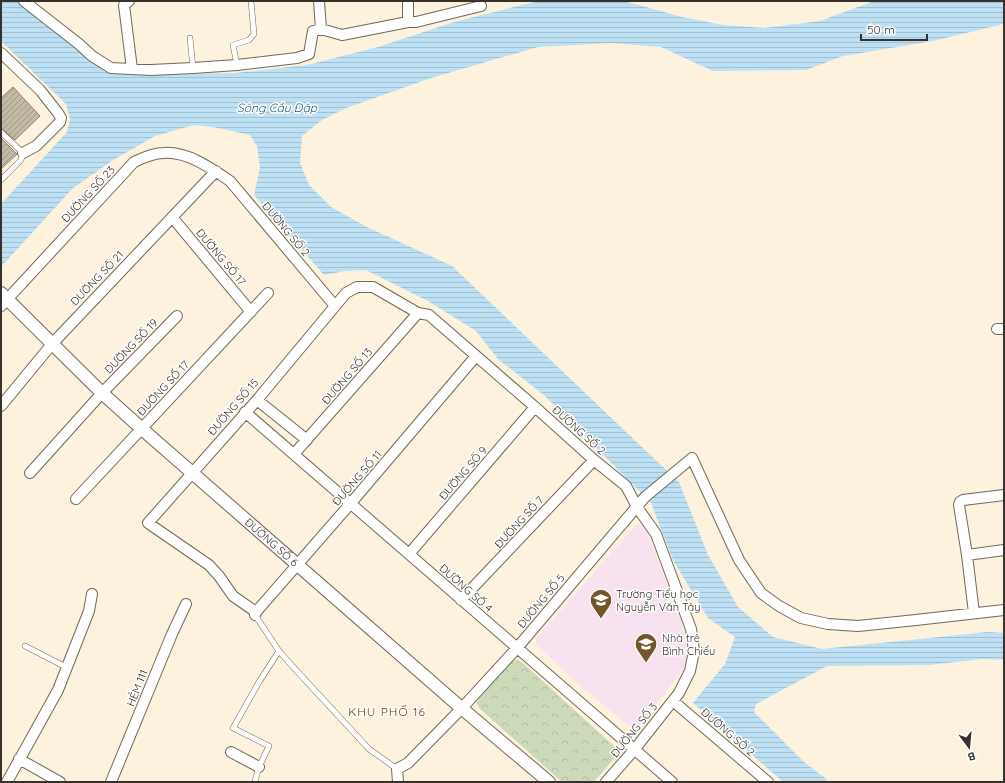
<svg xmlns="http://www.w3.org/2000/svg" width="1005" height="783" font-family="Quicksand,sans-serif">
<defs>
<pattern id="park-crowns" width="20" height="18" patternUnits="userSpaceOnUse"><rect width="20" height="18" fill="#cddaba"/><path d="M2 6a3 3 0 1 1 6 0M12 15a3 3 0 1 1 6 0" fill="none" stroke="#b1bca0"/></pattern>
<pattern id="water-rules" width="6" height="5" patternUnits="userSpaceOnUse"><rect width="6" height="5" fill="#bee0f4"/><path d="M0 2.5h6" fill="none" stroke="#a4c1d1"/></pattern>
<pattern id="building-hatch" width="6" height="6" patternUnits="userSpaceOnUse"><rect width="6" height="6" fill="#c3baa6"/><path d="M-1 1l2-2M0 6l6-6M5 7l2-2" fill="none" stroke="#9f9887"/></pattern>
</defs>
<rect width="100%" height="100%" fill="#fcf2de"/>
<path fill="#f8e2ef" d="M637,524L644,525L671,594L667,600L682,622L686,646L687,657L683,670L638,727H630L584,689L536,644V639Z"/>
<path fill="url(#park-crowns)" d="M517,660L523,663L616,748L618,754L594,782H562L479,708L477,703L479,697L511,662Z"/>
<path fill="url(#water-rules)" d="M1,1H17L96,65L109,71L138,74L235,73L307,65L378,47L454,22L530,3L542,1H624L682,17L723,25L764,28L820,21L874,1H1004V23L999,25L933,41L843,56L806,70L713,71L661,47L611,43L538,47L431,78L346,108L322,120L302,136L300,163L309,185L331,207L367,227L452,266L646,451L679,482L708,555L738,607L773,637L822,649L988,632L1004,633V660L982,659L929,665L827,666L756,704L754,712L804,762L825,778L828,782H783L693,703L725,664L735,637L708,618L673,560L651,503L545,396L498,359L476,331L428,301L366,270L345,271L324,275L254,195L260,168L257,146L250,135L213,127L194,125L155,136L113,160L72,189L1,267V204L67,132L70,119L66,104L1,41Z"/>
<path fill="url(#building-hatch)" stroke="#8a816f" d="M13,87L40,116L15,140L1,128V98Z
M1,138L17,154L1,169Z"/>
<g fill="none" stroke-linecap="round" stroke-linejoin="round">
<g stroke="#716958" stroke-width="6">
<path id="service" d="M190,38L193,68
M237,65L233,45L249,40L254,34L251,1
M1,132L23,153L21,160L1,180
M255,615L279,651L295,669L369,749L397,769
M25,646L66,667
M256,782L255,781L259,767L269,746L233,728L259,682L279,651"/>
</g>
<g stroke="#716958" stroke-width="12">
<path id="minor" d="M24,1L79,44L92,56L111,68L151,70L193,68L237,65L297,58L309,54L313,31L321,29L342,35L408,22H416L481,6
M129,1L124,5L132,69
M319,1L321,29
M408,22V1
M1,53L40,90L58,113L61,118L60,122L36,146L23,153
M172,217L251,312
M1,306L134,162C143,158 152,153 163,153C187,151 211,168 230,181L335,306
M997,329H1004
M257,400L307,440
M1,406L52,344L216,171
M245,412L672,782
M294,454L418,313
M30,473L102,393L177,316
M76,499L268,293
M409,554L535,407
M967,555L959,505L960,502L963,500L1004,495
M461,600L594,460
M256,612L233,596L219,576L209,565L148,523L257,400L346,293L357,287H373L418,313L429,315L535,407L594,460L626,486L637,507L656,534L691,629L694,651L690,671L679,693L634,750L606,782
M974,613L967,555L1004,550
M255,615L256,612L351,503L476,356
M673,701L768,782
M231,752L259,767
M19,759L60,782
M7,782L58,690L89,611L92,594
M111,782L172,634L186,604
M398,782L397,769L408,763L462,708L517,648L645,497L692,458L739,560L761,593L779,606L801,618L828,624L858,626L916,620L1004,610"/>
</g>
<g stroke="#716958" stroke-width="14">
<g id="tertiary">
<path id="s1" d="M1,293L102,393L142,429L459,706L549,782"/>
</g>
</g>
<use href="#service" stroke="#fff" stroke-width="5"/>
<use href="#minor" stroke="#fff" stroke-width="10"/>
<use href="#tertiary" stroke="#fff" stroke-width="12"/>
</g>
<defs>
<g id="school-pin" transform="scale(1.15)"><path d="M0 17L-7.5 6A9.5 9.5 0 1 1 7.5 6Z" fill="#74562a" stroke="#fff"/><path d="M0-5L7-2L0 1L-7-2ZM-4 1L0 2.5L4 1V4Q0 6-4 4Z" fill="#fff"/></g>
</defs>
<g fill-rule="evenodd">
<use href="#school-pin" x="601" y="600"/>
<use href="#school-pin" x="646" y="644"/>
</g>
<g text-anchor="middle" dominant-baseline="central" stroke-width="3" stroke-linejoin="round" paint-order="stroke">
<g font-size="11" fill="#36322b" stroke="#fff">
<text transform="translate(88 194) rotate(-47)">ĐƯỜNG SỐ 23</text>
<text transform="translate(286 229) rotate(50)">ĐƯỜNG SỐ 2</text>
<text transform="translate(221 257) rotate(50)">ĐƯỜNG SỐ 17</text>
<text transform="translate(97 278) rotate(-46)">ĐƯỜNG SỐ 21</text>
<text transform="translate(131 346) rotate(-46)">ĐƯỜNG SỐ 19</text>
<text transform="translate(347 376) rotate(-49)">ĐƯỜNG SỐ 13</text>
<text transform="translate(163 388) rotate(-47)">ĐƯỜNG SỐ 17</text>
<text transform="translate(233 407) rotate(-49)">ĐƯỜNG SỐ 15</text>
<text transform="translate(579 430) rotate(42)">ĐƯỜNG SỐ 2</text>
<text transform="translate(463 473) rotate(-49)">ĐƯỜNG SỐ 9</text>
<text transform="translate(357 478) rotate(-49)">ĐƯỜNG SỐ 11</text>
<text transform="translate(519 522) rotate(-47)">ĐƯỜNG SỐ 7</text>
<text stroke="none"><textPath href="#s1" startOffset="368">ĐƯỜNG SỐ 6</textPath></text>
<text transform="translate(466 588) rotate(41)">ĐƯỜNG SỐ 4</text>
<text transform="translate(541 601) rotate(-50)">ĐƯỜNG SỐ 5</text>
<text transform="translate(137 688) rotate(-68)">HẺM 111</text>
<text transform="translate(634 730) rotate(-51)">ĐƯỜNG SỐ 3</text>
<text transform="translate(728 732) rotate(41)">ĐƯỜNG SỐ 2</text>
</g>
<g font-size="11" fill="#36322b" stroke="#fff" text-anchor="start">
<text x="616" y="594">Trường Tiểu học<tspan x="616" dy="13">Nguyễn Văn Tây</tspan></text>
<text x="662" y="638">Nhà trẻ<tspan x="662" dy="13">Bình Chiểu</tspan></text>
</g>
<g font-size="12" font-style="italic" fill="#235d79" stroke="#fff">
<text x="277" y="107">Sông Cầu Đập</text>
</g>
<g font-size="12" letter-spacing="1" fill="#63430c" stroke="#fff">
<text x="387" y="711">KHU PHỐ 16</text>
</g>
</g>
<rect width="1005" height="783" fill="none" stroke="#36322b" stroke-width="4"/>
<g transform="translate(969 747) rotate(164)" stroke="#ffffff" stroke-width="3" paint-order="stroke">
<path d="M0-3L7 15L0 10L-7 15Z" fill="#36322b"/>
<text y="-6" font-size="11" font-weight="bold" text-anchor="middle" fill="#36322b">B</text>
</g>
<path d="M861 34v6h66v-6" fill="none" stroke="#36322b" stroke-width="2"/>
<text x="867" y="34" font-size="12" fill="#36322b" stroke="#ffffff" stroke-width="3" paint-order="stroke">50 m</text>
</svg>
